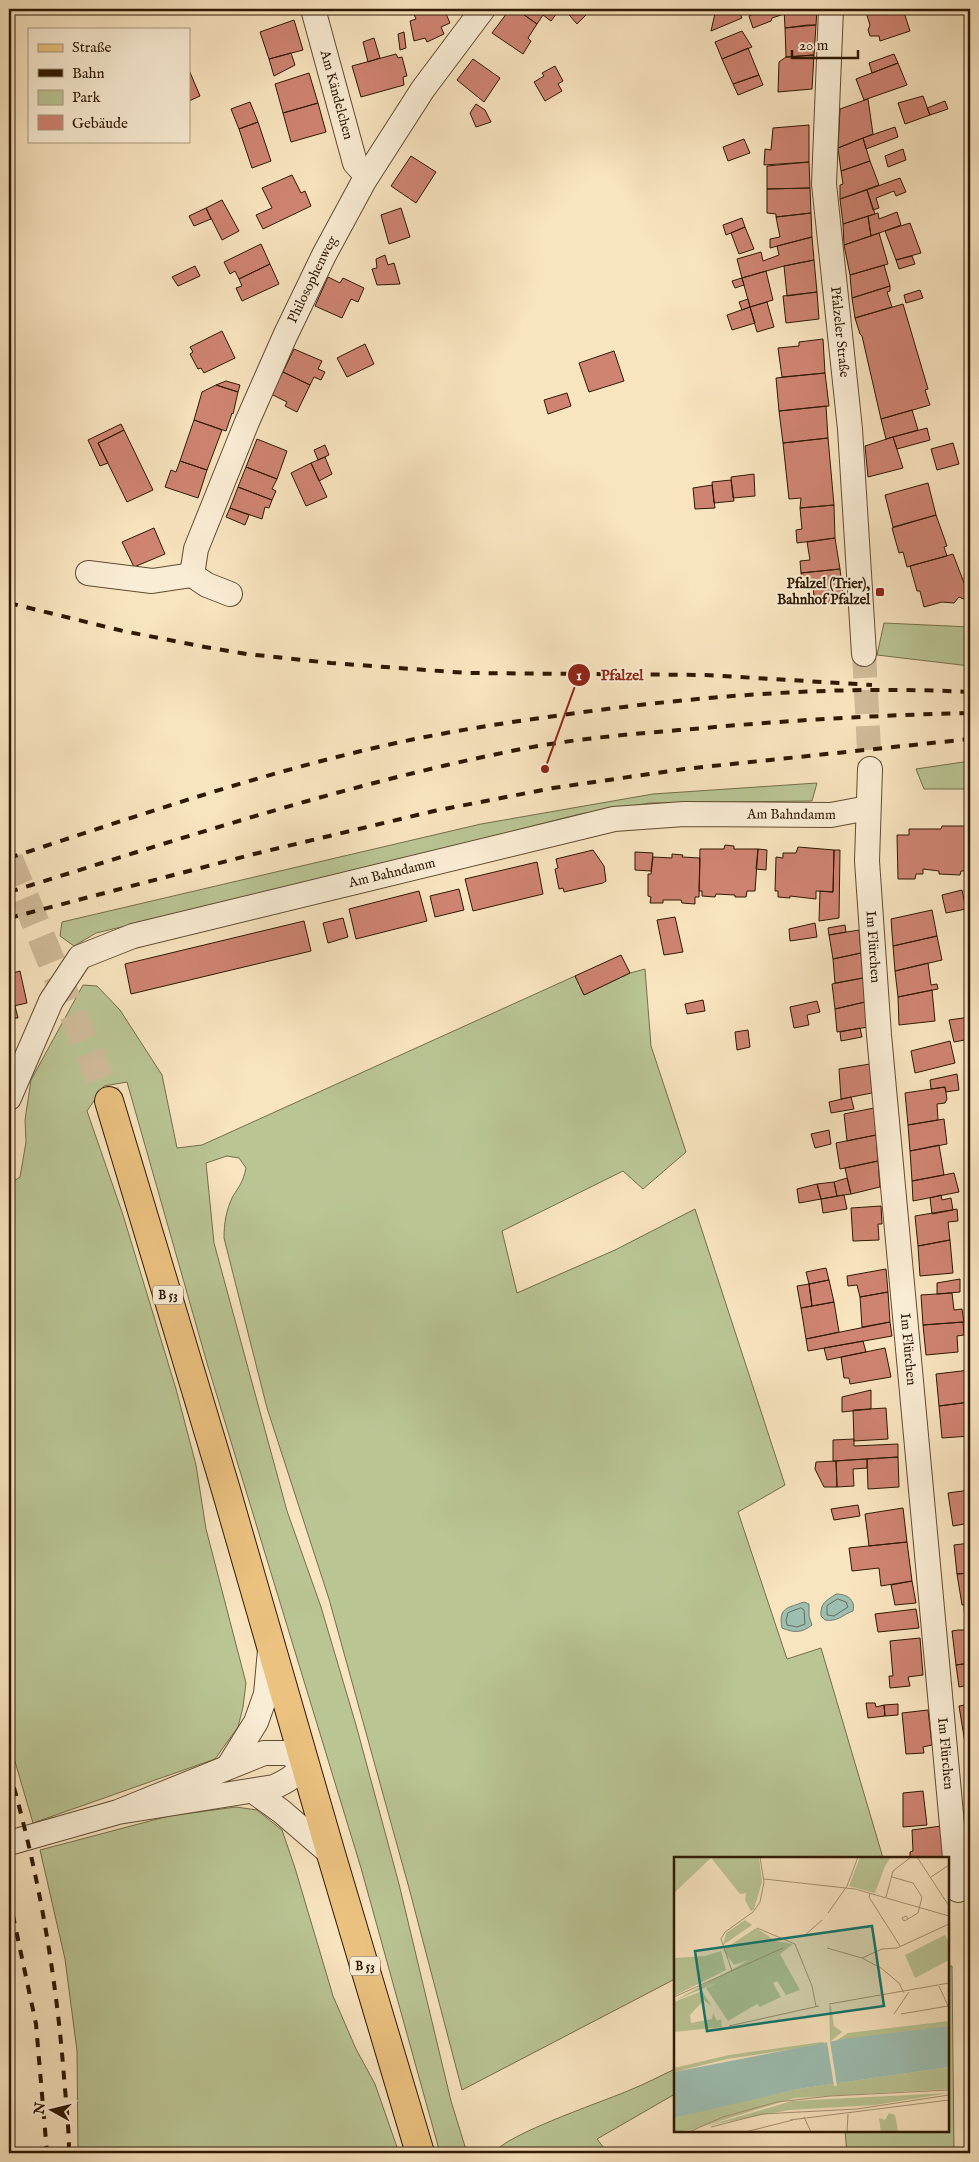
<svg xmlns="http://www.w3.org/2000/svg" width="979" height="2162" font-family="'IM FELL English',serif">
<rect width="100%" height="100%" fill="#f8e4bf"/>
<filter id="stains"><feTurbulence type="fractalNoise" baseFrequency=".004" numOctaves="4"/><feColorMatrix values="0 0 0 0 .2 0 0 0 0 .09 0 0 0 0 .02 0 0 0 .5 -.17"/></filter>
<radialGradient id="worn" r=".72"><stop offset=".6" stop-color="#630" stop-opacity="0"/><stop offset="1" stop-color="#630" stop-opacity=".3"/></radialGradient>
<path fill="#bac594" stroke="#746e4a" d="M884,623L970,627V666L877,655Z
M970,761V789H924L916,769Z
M817,783L812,801L650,803L580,814L345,874L96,933L74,946L60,936L62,922L481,824L653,794Z
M645,969L651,1046L686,1152L643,1189L623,1171L502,1231L517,1293L615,1250L695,1209L785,1485L738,1512L787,1659L821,1648L883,1858H675V1979L462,2090L409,1888L329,1599L267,1408L224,1238C224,1224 226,1210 233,1196C240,1185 243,1182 246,1168L239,1158L227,1156L206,1163L214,1243L287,1511L321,1607L356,1725L399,1884L451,2101L467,2153H440L361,1868L207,1363L127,1082L104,1086L87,1111L123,1215L176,1389L196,1465L206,1529L246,1683L243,1707L238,1727L215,1759L33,1823L9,1741V1184L20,1177L26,1142L25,1120L31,1080L83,985L97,986L120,1010L162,1075L177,1148L202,1145L575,976L584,995L630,973Z
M236,1807L257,1810L282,1830L295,1868L333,1996L356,2049L375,2084L399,2153H78L77,2051L65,1959L40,1850L169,1816Z
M948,1966H952L954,2153H847L845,2131H948Z
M675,2069V2094L597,2139L608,2153H494C506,2134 605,2101 630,2090C645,2084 660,2076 675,2069Z"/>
<path fill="#9dbfb2" stroke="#717c6b" d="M836,1594C846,1594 856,1599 853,1611C842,1615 838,1622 825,1620L821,1616C820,1603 826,1601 836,1594Z
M804,1602L809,1604V1616L812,1625C802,1633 794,1633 782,1628C778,1607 788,1608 804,1602Z"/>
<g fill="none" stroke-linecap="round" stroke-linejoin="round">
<path stroke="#666c5a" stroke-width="1" d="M838,1599L846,1602L848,1607L834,1616L827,1615V1606Z
M801,1608L804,1610L805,1624L797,1627L787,1625L786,1620L788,1613Z"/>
</g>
<path fill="#cf8472" stroke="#2e1801" d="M412,9H444L450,23L441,27L444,34L427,42L425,38L414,41L410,21L416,19Z
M510,9H516L537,24L528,38L531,41L523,54L492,33Z
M516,9H560L551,21L543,15L537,24Z
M564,9H592L577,24Z
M716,9H738L742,18L711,31Z
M765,9H784V14L772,18L771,21L753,28L749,16Z
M784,9H817L816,25L785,28Z
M865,9H903L910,31L880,41L879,36H870L868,30L870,25Z
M294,20L303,50L269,59L260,32Z
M807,25H816L814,55L786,57L785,28Z
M742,31L752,47L722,59L715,42Z
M404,32L406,48L400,50L398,34Z
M374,38L380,58L368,62L363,42Z
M748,48L759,75L733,84L722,59Z
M291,53L295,65L274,76L269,59Z
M396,54L398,58L402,57L407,76L403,77L404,85L361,97L352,66Z
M894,54L898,63L872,73L869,63Z
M814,55L812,89L778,92L779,62L786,57Z
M473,59L500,78L484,102L457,80Z
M898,63L907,85L864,100L856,79Z
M555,66L563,81L558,84L562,91L545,101L534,82L544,76L542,73Z
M189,70L200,96L189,101Z
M309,73L318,103L283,113L275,84Z
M759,75L763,85L738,95L733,84Z
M923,96L930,115L905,124L898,103Z
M868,99L873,134L838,148L840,109Z
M945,101L948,109L930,115L927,108Z
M250,102L258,122L239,129L231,109Z
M318,103L326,132L291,142L283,113Z
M476,104L485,110L491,122L476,127L470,113Z
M258,122L271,161L252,168L239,129Z
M809,125V162L764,165L765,149L771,150L773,128Z
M895,127L898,137L866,149L863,138Z
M863,138L870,161L841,171L838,148Z
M744,139L750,153L728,161L723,147Z
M903,149L906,160L888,167L885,156Z
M411,156L436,172L416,203L391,186Z
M870,161L879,185L840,199V185L843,184L841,171Z
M809,162L810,188L767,189V166Z
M292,175L301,193L305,191L311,206L263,229L256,215L272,208L262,188Z
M900,178L906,192L896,196L894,191L876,198L879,208L873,210L867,190Z
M810,188L811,213L776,217V214L767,213V189Z
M867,190L875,214L843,224L840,199Z
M222,200L239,231L222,240L206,208Z
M206,208L211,219L194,226L189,216Z
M401,208L410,237L389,244L381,215Z
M897,212L901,225L871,236L868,216L878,213L879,219Z
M811,213L812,237L770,248V239L780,237L776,217Z
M868,216L871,236L844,245L843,224Z
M742,218L745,227L726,235L723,225Z
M910,223L921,253L896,260L885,231Z
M745,227L754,249L739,254L731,233Z
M879,233L888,264L850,275L844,245Z
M812,237L814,260L784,266L742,278L737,259L761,252L763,261L779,255L777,246Z
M261,244L270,264L239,279L235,271L230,274L224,262Z
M385,255L388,265L394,263L400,284L377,285L372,269L377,268L376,259Z
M912,256L915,264L899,269L896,260Z
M814,260L817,292L787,296L784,266Z
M270,264L279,284L242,301L236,288L242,286L239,279Z
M884,265L890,286L852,298L850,275Z
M195,266L200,276L178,286L172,277Z
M766,271L773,300L750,307L742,278Z
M328,277L340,283L343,278L364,288L358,302L351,299L342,318L315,306Z
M742,278L744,285L735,288L732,281Z
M890,286V291L887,292L892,307L855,318L852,298Z
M920,290L923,298L906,303L904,295Z
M817,292L819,319L786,323L783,296Z
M748,299L750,307L742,310L739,302Z
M767,302L774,327L757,332L750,307Z
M903,304L928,389L925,390L930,405L881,419L862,336L860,334L855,318Z
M750,307L755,323L732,330L727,315Z
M222,331L235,358L204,373L201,368L198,369L190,354L193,352L190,347Z
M823,339L825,373L782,377L778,348L799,346V342Z
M365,344L374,364L347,377L337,358Z
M294,349L322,361L318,369L325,372L321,380L314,377L310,385L283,372Z
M614,351L624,381L589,392L579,363Z
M283,372L310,385L297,412L285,406L287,402L271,394Z
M825,373L829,406L779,411L776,378Z
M226,381L240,385L238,392L216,385Z
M216,385L238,392L233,414L232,413L226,431L194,420L202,392Z
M567,393L571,406L548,414L544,400Z
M826,406L828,438L783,443L779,411Z
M912,410L918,430L886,439L881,419Z
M194,420L222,430L207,470L180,461Z
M121,424L124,430L98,443L108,463L100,466L88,440Z
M927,428L930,440L897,449L893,437Z
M124,430L153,490L127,502L98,443Z
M893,437L903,468L868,477L865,446Z
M828,438L834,505L800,508L801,498L789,499L783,443Z
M257,439L287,451L277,479L246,467Z
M953,443L959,464L937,470L931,449Z
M325,445L329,455L318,460L314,450Z
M325,457L332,474L319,481L311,463Z
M180,461L207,470L198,498L165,487L171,470L176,472Z
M311,463L327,497L306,506L291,473Z
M246,467L277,479L272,489L276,491L272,500L238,487Z
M754,474L755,496L733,498L731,477Z
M731,480L734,501L714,503L712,482Z
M928,483L936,515L893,527L885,495Z
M712,485L715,508L695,509L693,488Z
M238,487L272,500L269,508L265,507L262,519L230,508Z
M834,505L835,538L797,543L796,530L802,529L800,508Z
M230,508L249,515L245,525L226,517Z
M936,515L947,546L944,547L947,556L907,567L903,552L899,553L892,528Z
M154,528L165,554L134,567L122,542Z
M835,538L840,569L801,573L800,561L810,560L807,542Z
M953,554L966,588L965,592L969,595V598L966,600L959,597L954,603L942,602L924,607L920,591H917L910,566Z
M840,569L843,594L814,597L813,584H803L801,573Z
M843,594L844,602L815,604L814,597Z
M942,826H970L969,871H961L960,875L939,874V871L923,869V874H916L915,879H898L897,835H909V829H941Z
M725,845L734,846V849H758L755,891H747L746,897H735V895L716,894L715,897L702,896V891H699L700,849H724Z
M798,847L834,850L833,892L816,891V899L790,896V898L778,897V891H775L776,857L783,858V853H796Z
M758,849L767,850L766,870L756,869Z
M593,850L604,866L606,881L603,883L564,892L563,888L559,889L555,869L558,868L556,859Z
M834,850H840L839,918L819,921L820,891L833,892Z
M635,852L653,853L651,871L635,870Z
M672,854L683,855L682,857L700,858L699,897H695V904L682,903L681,900H663V903H650L651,897L648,896V874H651L653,857L672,858Z
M537,862L543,894L473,911L465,879Z
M459,889L464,910L435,917L430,896Z
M962,890L966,909L946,913L942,895Z
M419,891L427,921L356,939L349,909Z
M932,910L937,936L893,946L891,919Z
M675,917L683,952L664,955L657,920Z
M343,918L348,937L328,943L323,923Z
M304,921L311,951L131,994L125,964Z
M815,923L817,937L790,941L789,929Z
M845,925L846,932L829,935L828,928Z
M859,930L861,953L833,959L829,935Z
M937,936L942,960L895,971L893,946Z
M861,953L863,978L835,983L833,959Z
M621,955L630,973L584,995L575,976Z
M928,963L931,985L937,984L938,989L898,997L895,971Z
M20,971L27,1003L9,1007V974Z
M863,978L865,1002L835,1009L832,984Z
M932,990L935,1021L899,1025L898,997Z
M703,1000L705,1011L687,1014L685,1004Z
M817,1001L820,1012L807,1015L809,1025L794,1028L790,1007Z
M865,1002L868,1027L837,1032L835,1009Z
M15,1006L18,1018H15L9,1031V1007Z
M970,1017V1039L954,1042L949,1020Z
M860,1028L862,1037L841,1041L840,1032Z
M748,1030L750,1047L737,1050L735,1032Z
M950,1041L955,1063L915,1073L911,1051Z
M870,1064L872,1093L841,1099L839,1069Z
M957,1074L959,1090L946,1092L945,1087L931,1089L930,1080Z
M945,1087L947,1099L945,1103L937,1104L938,1120L908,1125L905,1093Z
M851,1097L854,1109L831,1113L829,1102Z
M874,1108L876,1135L847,1141L844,1114Z
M944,1119L947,1144L910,1151L908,1125Z
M829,1130L831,1144L815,1148L811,1134Z
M876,1135L878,1161L840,1169L836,1143Z
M939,1145L944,1175L912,1181L910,1151Z
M878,1161L880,1187L851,1194L845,1168Z
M954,1173L959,1192L913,1201L912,1181Z
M847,1178L851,1194L837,1196L834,1182Z
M834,1182L837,1196L821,1199L817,1184Z
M817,1184L821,1199L799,1203L797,1189Z
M844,1195L847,1209L823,1213L821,1199Z
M941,1195L942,1200L951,1198L953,1210L932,1214L930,1198Z
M881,1206L882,1224H878L879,1240L853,1241L851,1208Z
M957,1209L958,1221L948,1222L950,1240L918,1246L915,1216Z
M950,1240L953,1273L920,1276L918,1246Z
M826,1268L829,1280L809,1284L806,1272Z
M886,1269L888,1292L860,1297L857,1285L848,1286L847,1276Z
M960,1279V1292L937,1294V1283Z
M829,1280L834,1302L812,1306L809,1284Z
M809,1284L812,1306L801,1308L797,1286Z
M888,1292L890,1322L862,1327L860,1297Z
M952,1293L954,1310L962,1309L964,1322L923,1325L921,1295Z
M834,1302L839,1332L806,1339L801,1308Z
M890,1322L892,1336L808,1351L806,1339Z
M963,1322L964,1335L957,1336L958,1352L926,1355L923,1325Z
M863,1341L866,1352L827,1360L824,1348Z
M885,1348L891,1377L850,1384L849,1378H844L841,1357Z
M970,1370V1402L939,1406L936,1374Z
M871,1390V1409L842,1412V1397Z
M970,1402V1436L942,1438L939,1406Z
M886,1408L888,1439L854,1441L853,1410Z
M854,1439V1446L898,1444V1457L833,1461V1440Z
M898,1457L899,1487L868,1489L867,1459Z
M867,1459V1468L853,1469L854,1486L837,1487L836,1461Z
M836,1461L837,1487H824L815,1469L816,1462Z
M970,1490V1523L953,1526L948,1493Z
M858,1505L860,1516L834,1520L831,1509Z
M903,1508L907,1542L869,1546L865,1514Z
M907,1542L912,1581L881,1586L879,1568L852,1571L849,1548Z
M970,1543V1573L957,1574L954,1545Z
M970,1573V1604L962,1605L957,1574Z
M912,1581L916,1603L895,1605L891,1585Z
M970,1604V1622L965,1623L964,1605Z
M916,1609L919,1628L878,1632L875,1614Z
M958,1630H970V1663L956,1665L952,1631Z
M920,1638L923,1675L908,1677L910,1686L890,1688L889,1676H893L890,1641Z
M970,1663V1685L959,1687L956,1665Z
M866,1703H875L876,1707L884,1705L885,1716L868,1718Z
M898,1704V1715L885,1716L884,1705Z
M970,1704V1742L965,1743L959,1706Z
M928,1710L932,1745L923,1747L924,1753L906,1754L902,1713Z
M923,1791L927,1825L903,1827V1793Z
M941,1826L945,1858H910V1852L913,1851L912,1830Z"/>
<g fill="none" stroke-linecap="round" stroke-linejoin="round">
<path stroke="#d0bb99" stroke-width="24" stroke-dasharray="24 12" stroke-linecap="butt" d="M864,654L870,769"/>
<path stroke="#d0bb99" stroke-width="28" stroke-dasharray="28 14" stroke-linecap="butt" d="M9,859L109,1101"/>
<g stroke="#604b30" stroke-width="26">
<g id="minor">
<path id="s1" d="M313,9L355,163L367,176"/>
<path id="s2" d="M831,9L824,184L850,429L864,654"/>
<path d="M88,573L152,581L192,575L207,585L230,594"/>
<path id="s3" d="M192,575L196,549L247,422L285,336L324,255L364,181L423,89L483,9"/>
<path id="s4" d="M870,769L867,861L879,1035L958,1890"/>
<path id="s5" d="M9,1098L51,1001L80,957L133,936L614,819L684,814L831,815L868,808"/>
<path d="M228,1767L256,1722L266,1694L270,1650"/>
<path d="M253,1791L281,1811L331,1854"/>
<path d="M9,1843L118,1812L264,1753H287L305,1762C298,1775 287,1781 274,1787L118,1812"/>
</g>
</g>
<g stroke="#2e1801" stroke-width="30">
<path id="primary" d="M109,1101L226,1490L331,1854L420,2153"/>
</g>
<use href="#minor" stroke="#faedd5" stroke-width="24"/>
<use href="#primary" stroke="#ecc280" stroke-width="28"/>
<path stroke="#2e1801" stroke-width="4" stroke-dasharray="9 9" stroke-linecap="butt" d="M9,603L123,631L205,647L247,654L331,663L467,673L706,675L872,685
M9,858C134,817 258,774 387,745C445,732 503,723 562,715C697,696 834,685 970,692
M9,892C180,839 351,782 527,748C586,737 645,733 704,728C793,720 881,715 970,713
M9,918L254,854L434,811L553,788L684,769L970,739
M9,1770C38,1870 56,1973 64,2077C66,2102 69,2128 69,2153
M9,1897L36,2024L47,2153"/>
</g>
<rect fill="#8f2418" stroke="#faedd5" stroke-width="2" x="875" y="587" width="10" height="10" rx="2.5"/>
<g text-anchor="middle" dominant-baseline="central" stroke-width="4" stroke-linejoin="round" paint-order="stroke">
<g fill="#faedd5" stroke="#6b5841" stroke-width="1">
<rect x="153" y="1285.5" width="30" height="19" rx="4"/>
<rect x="350" y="1956.5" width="30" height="19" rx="4"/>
</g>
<g font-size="12" font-weight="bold" fill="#2e1801">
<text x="168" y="1295">B 53</text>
<text x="365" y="1966">B 53</text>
</g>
<g font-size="14" fill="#2e1801" stroke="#faedd5">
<text stroke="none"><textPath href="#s1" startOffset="89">Am Kändelchen</textPath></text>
<text stroke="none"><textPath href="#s3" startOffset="320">Philosophenweg</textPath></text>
<text stroke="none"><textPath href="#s2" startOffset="324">Pfalzeler Straße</textPath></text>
<text stroke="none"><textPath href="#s5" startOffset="888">Am Bahndamm</textPath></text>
<text stroke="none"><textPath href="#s5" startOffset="482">Am Bahndamm</textPath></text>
<text stroke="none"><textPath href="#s4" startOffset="178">Im Flürchen</textPath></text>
<text stroke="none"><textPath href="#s4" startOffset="582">Im Flürchen</textPath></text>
<text stroke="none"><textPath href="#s4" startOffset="988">Im Flürchen</textPath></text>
</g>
<g font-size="14" font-weight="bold" fill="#2e1801" stroke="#faedd5" text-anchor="end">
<text x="870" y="584">Pfalzel (Trier),<tspan x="870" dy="16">Bahnhof Pfalzel</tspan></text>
</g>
</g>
<g transform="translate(674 1857)">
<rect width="275" height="275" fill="#f8e4bf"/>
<path d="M4,0H38L0,36V4ZM40,0H85L88,25L80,52L77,54L71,43L72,36L66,37L38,2ZM186,0H217L211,9L201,36L175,29ZM71,63L78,68L49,88L52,76ZM82,71L102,84L119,87L106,97L126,133L112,138L103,124L99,126L107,140L86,150L83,147L54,164L32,131L44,125L0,144L75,103L60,108L49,93ZM271,78L275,86V103L241,121L231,98ZM47,94L52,113L0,139V101L31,99ZM28,134L38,150L30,143L16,158L17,166L38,162L39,156L43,164L47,162L48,170L0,175V145ZM155,148L157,149L160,169L168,175L156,185ZM275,164V169L157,187L174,176ZM148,185L153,187L53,202L0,215V211L55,198ZM275,210V232L120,241L17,273L0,275V261L35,252L124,232ZM275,236L201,248L115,253L32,269L118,244ZM215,256L221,258L224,274L207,275L205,261L211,263Z" fill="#bac594"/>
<path d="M275,169V210L124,232L0,261V215L170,182Z" fill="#9dbfb2"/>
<path d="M156,184L163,229H160L153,185Z" fill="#f8e4bf"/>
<path fill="none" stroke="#a79273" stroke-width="1" d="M243,0L275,49M218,20L239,26L248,40L244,56L234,62L230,64L228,61L232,59L234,62M257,20L275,8M90,22L181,32L275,59M196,36L195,40L226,89M212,40L219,14L237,0M154,56L173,29L184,0M83,71L121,87L138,129L142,149M130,79L148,63M153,91L188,101L207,111L225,126L230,136M188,101L208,92L223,91L275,67M58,114L47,82L51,75L79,55L86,45L90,25L86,0M265,129L274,149M0,140L109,91M155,147L275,126M220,157L235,135M227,157L274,149M55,169L145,149M130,260L137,275M116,263L275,243M37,270L88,257L183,252L275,238M15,275L49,260L103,245L156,239L275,233M71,275L119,263M173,275L174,257"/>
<path fill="#0f766e" fill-opacity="0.15" stroke="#0f766e" stroke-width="2.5" d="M198,69L210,149L33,174L21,94Z"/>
<rect width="275" height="275" fill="none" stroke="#2e1801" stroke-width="2.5"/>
</g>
<path fill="none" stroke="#8f2418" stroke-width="2" d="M545 769L579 675"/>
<g fill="#8f2418" stroke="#faedd5" stroke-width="2">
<circle cx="545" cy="769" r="5"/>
<circle cx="579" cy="675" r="12"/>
</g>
<g font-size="15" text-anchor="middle" font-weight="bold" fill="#fff">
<text x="579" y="680">1</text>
</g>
<g font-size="15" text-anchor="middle" font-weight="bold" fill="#8f2418" stroke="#faedd5" stroke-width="4" stroke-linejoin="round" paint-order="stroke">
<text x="622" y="680">Pfalzel</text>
</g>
<rect width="979" height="2162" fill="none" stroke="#f8e4bf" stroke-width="30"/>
<rect x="10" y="10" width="959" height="2142" fill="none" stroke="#2e1801" stroke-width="2.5"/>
<rect x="15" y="15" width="949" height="2132" fill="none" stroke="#2e1801"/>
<rect x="28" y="28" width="162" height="115" fill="#faedd5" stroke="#a89880"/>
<rect x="38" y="44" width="25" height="8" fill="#ecc280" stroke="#a89880"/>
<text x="72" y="52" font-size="15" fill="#2e1801">Straße</text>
<rect x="38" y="69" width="25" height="8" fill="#2e1801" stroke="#a89880"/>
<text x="72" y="78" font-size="15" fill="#2e1801">Bahn</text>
<rect x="38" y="90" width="25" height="15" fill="#bac594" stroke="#a89880"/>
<text x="72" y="102" font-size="15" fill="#2e1801">Park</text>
<rect x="38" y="115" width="25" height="15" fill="#cf8472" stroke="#a89880"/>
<text x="72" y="128" font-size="15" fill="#2e1801">Gebäude</text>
<g transform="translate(52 2110) rotate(278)" stroke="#faedd5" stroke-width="4" paint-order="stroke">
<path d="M0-4L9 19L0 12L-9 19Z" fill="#2e1801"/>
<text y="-8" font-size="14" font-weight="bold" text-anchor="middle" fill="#2e1801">N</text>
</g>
<path d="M792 50v8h66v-8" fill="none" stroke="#2e1801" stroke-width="2.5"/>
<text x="799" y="50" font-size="15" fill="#2e1801" stroke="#faedd5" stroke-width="4" paint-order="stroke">20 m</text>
<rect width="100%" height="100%" filter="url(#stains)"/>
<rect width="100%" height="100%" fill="url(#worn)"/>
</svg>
